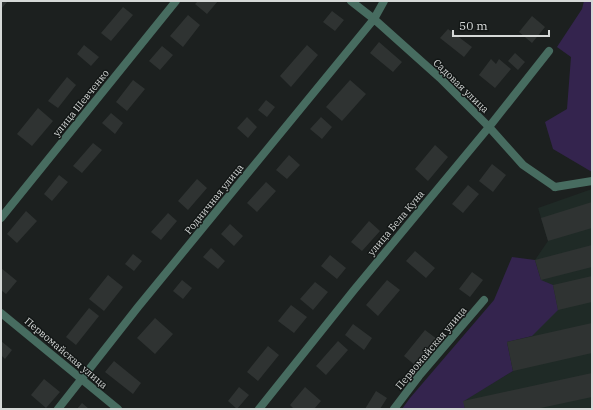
<svg xmlns="http://www.w3.org/2000/svg" width="593" height="410" font-family="'IBM Plex Serif',serif">
<rect width="100%" height="100%" fill="#1c201f"/>
<path fill="#1f2a26" d="M592,189V409H465L463,401L513,371L507,342L532,336L541,280L535,260L548,241L538,208Z"/>
<path fill="#34244e" d="M584,1H592V172L553,149L545,122L567,109L571,57L557,47L582,9Z
M512,257L535,260L541,280L553,285L558,310L532,336L507,342L513,371L464,401L465,409H402L410,398L494,300Z"/>
<path fill="#2f3332" d="M1,1H8L1,9Z
M198,1H218L207,14L195,4Z
M123,7L133,15L111,41L101,33Z
M332,11L344,20L335,31L323,22Z
M188,15L200,25L183,47L170,36Z
M532,16L545,27L532,43L519,32Z
M448,29L472,47L464,57L440,38Z
M379,42L402,62L393,72L370,53Z
M84,45L99,57L91,66L77,54Z
M307,45L318,55L291,87L280,76Z
M162,46L173,55L160,70L149,61Z
M515,53L525,62L518,70L508,61Z
M491,59L496,64L499,59L511,69L495,88L479,75Z
M67,77L76,85L58,108L48,101Z
M133,80L145,89L127,111L116,102Z
M350,80L366,94L342,121L326,107Z
M266,100L275,107L267,117L258,110Z
M38,108L53,121L32,146L17,134Z
M111,113L123,123L115,134L102,123Z
M247,117L257,127L248,138L237,128Z
M321,117L332,127L322,139L310,129Z
M93,143L102,150L82,173L73,166Z
M435,145L448,157L428,181L415,169Z
M289,155L300,165L287,179L276,170Z
M492,164L506,175L493,192L479,181Z
M59,175L68,182L52,201L44,194Z
M197,179L207,188L188,210L178,201Z
M266,182L276,191L257,212L247,203Z
M468,185L479,194L463,213L452,204Z
M592,202V228L548,241L541,218Z
M26,211L37,221L17,243L7,234Z
M168,213L177,221L161,240L151,232Z
M369,221L380,231L362,251L351,242Z
M230,224L243,236L234,246L221,234Z
M592,245V267L541,280L535,260Z
M211,248L225,261L218,269L203,257Z
M415,251L435,268L426,278L406,261Z
M133,254L142,261L134,271L125,264Z
M330,255L346,268L337,279L321,266Z
M1,268L17,281L6,294L1,290Z
M472,272L483,280L470,297L459,289Z
M108,275L123,287L104,311L89,299Z
M592,276V302L558,310L553,285Z
M182,280L192,288L183,299L173,291Z
M387,280L400,290L378,316L366,305Z
M315,282L328,292L313,310L300,299Z
M291,305L307,317L294,333L278,321Z
M89,308L99,316L76,345L66,337Z
M155,318L173,334L155,354L137,338Z
M592,323V353L513,371L507,342Z
M353,324L372,338L364,350L345,335Z
M425,330L437,339L416,366L404,356Z
M1,341L12,350L5,359L1,355Z
M338,341L348,350L326,375L316,366Z
M268,346L279,355L258,381L247,372Z
M114,361L141,383L133,394L105,372Z
M592,373V397L536,409H465L463,401Z
M44,379L60,392L46,408L31,395Z
M239,387L249,395L237,409L228,401Z
M305,387L321,401L314,409H294L290,405Z
M376,391L387,398L380,409H365Z
M82,403L89,409H77Z"/>
<g fill="none" stroke-linecap="round" stroke-linejoin="round">
<path stroke="#476c60" stroke-width="8" d="M555,187L592,181"/>
<path stroke="#476c60" stroke-width="8" d="M351,1L374,19L440,78L489,127L523,165L555,187
M1,218L176,1
M1,313L118,409
M58,409L138,307L374,19L384,1
M259,409L354,290L489,127L549,51
M394,409L419,376L484,300"/>
</g>
<g text-anchor="middle" dominant-baseline="central" stroke-width="3" stroke-linejoin="round" paint-order="stroke">
<g font-size="10" fill="#d5d8d7" stroke="#131716">
<text transform="translate(461 86) rotate(44)">Садовая улица</text>
<text transform="translate(81 103) rotate(-51)">улица Шевченко</text>
<text transform="translate(214 199) rotate(-51)">Родничная улица</text>
<text transform="translate(396 223) rotate(-50)">улица Бела Куна</text>
<text transform="translate(431 348) rotate(-50)">Первомайская улица</text>
<text transform="translate(66 353) rotate(40)">Первомайская улица</text>
</g>
</g>
<rect width="593" height="410" fill="none" stroke="#d5d8d7" stroke-width="4"/>
<path d="M453 30v6h96v-6" fill="none" stroke="#d5d8d7" stroke-width="2"/>
<text x="459" y="30" font-size="12" fill="#d5d8d7" stroke="#131716" stroke-width="3" paint-order="stroke">50 m</text>
</svg>
